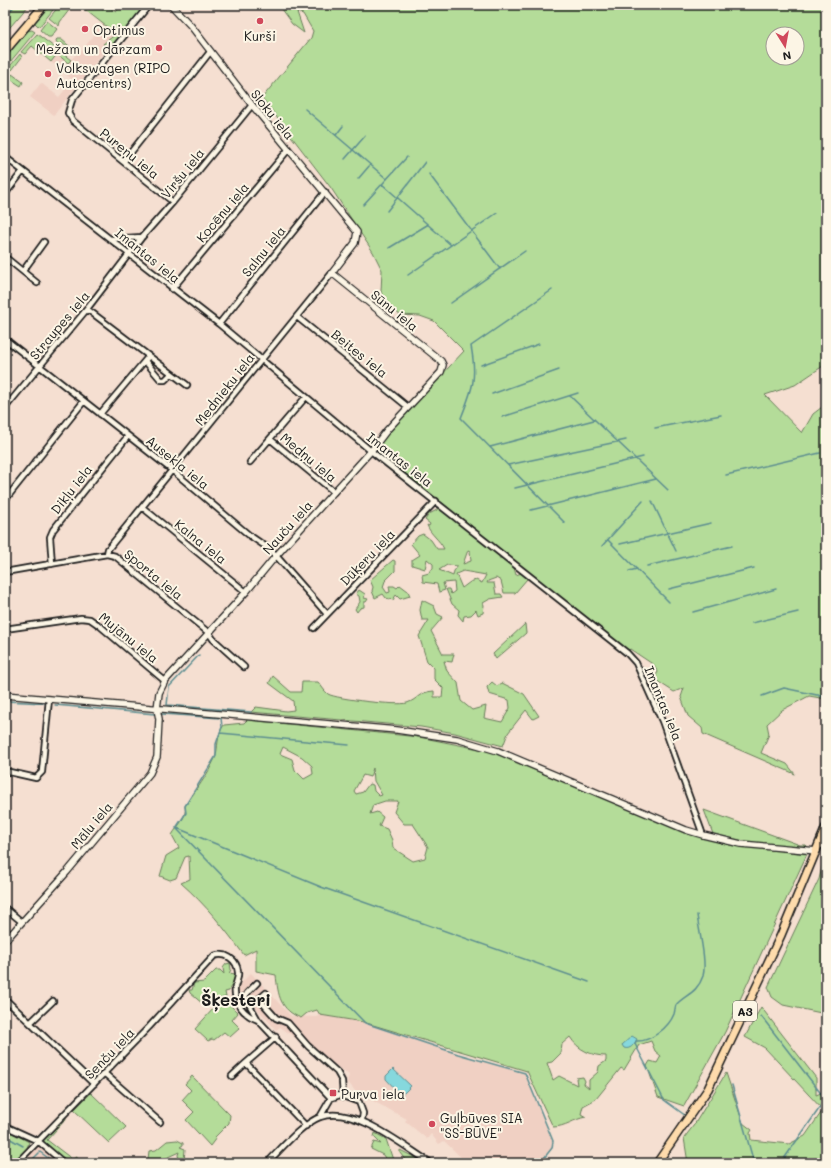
<svg xmlns="http://www.w3.org/2000/svg" width="831" height="1168" font-family="Mali,sans-serif">
<rect width="100%" height="100%" fill="#f5dfd1"/>
<filter id="ink" filterUnits="userSpaceOnUse"><feTurbulence type="fractalNoise" baseFrequency=".025" numOctaves="2"/><feDisplacementMap in="SourceGraphic" scale="8" xChannelSelector="R" yChannelSelector="G"/><feConvolveMatrix kernelMatrix="1 2 1 2 8 2 1 2 1" color-interpolation-filters="sRGB"/></filter>
<g filter="url(#ink)">
<path fill="#f0d0c3" d="M103,23L117,35L54,115L30,97L41,83L59,97L73,80L51,62L57,54L68,63L78,52L80,53Z
M251,973L291,1016L316,1017L320,1015L363,1022L458,1054L525,1073L553,1141L552,1148L540,1163H467L444,1141L439,1144L431,1134L427,1139L405,1121L407,1119L356,1092L347,1081L349,1075L280,1027L276,1030L247,997L236,990L239,988L238,986Z
M38,1141L63,1163H17Z"/>
<path fill="#b4dc99" stroke="#687c5a" fill-rule="evenodd" d="M5,5H29L5,33Z
M48,5H57L39,27L34,22Z
M60,5H73L60,22L59,26L49,18Z
M79,5H97L103,10L107,6L116,12L122,5H145L111,48L103,44L116,34Z
M278,5H826V364L795,385L765,395L802,433L813,414L826,404V699L809,696L782,710L767,724L769,734L761,753L787,764L795,774L703,734L702,728L688,716L681,697L684,688L674,692L654,679L658,672L654,665L630,649L628,651L381,454L376,447L380,441L464,351L434,321L420,316L400,315L388,305L381,292L382,270L373,252L331,188L262,98L311,38L313,31L303,14L297,12L304,33L292,24ZM773,34H797V58H773Z
M47,21L57,29L51,37H48L40,30Z
M32,30L35,32L5,68V57L26,31Z
M37,34L71,60L68,63L57,54L51,62L32,46L25,54L21,52Z
M57,39H61L75,51L74,53L62,43L57,44L56,40Z
M20,54L22,57L12,70H7Z
M12,74L23,82L21,86L10,79Z
M437,504L451,514L452,519L457,518L459,524H464L487,543L488,547L492,548L501,555L499,558L505,559L507,563L513,564L516,575L524,572L527,579L515,593H504L501,581L496,578L488,581L487,583H494L496,594H501L503,597L490,599L483,603L484,605L483,613L478,615L476,610L471,615L464,616L463,621L458,615L459,610L452,604L446,589H449L451,594L455,591L454,582L443,583L445,590L439,592L437,584L423,582L422,575L429,573L433,568V564L427,559L425,569L412,565V560L420,555L411,544L418,536L423,534L431,540L437,549H444C440,540 430,534 427,525L429,526L430,524L425,520L429,514L437,510ZM468,550L470,551L471,561L463,564ZM447,565L458,566L454,571L453,576L439,570ZM463,571L486,575L482,583L476,580L470,582L462,588L456,574Z
M393,560L395,561V571L385,581L383,587L387,593L390,592L389,586H394L397,588L400,585L408,591L410,596L400,599L396,595L393,600L386,598L383,594L375,598L372,591L373,587L370,580Z
M359,590L365,594L364,598L368,599L366,602H364V607L360,608L357,612L355,609L360,602L359,596L356,594Z
M422,600L434,606L437,614L443,617L431,631L443,654H454L452,662L444,661L447,671L458,683L461,701L472,710L486,706L484,718L502,722L510,708L509,700L489,694L487,687L492,682L497,686L502,683L524,694L539,716L533,719L526,710L508,733L503,746L455,733L421,727L251,712L256,707L286,711L294,710L293,701L269,683L273,676L291,692H301L302,682H318C321,685 324,691 328,694C336,699 398,706 407,703C419,699 418,692 434,691V697H442L443,688L434,679V668L427,661L419,636L429,620H422L420,610Z
M525,624L526,633L496,659L493,654Z
M247,720L419,737L499,753L703,838L730,845L807,854L725,1032L684,1106L658,1097L647,1066L650,1061L657,1063L661,1056L655,1051L651,1041L639,1045L624,1070L621,1068L596,1099L583,1106L581,1114L586,1117C574,1119 565,1127 553,1127L527,1071L363,1022L320,1015L317,1010L307,1013L301,1018C280,1010 278,995 276,975L256,971V949L244,955C225,929 206,905 181,883L190,879L189,856L185,857L176,878L170,880L160,876L166,856L179,848L172,835C178,825 187,818 185,806C195,791 208,775 215,758C219,747 216,735 224,725L244,723ZM283,747L302,757L312,766L313,774L304,779L295,770L292,759L280,754ZM373,768L374,781L382,795L379,796L374,791L373,785L369,784L363,792L356,794L354,791L363,775L370,777ZM385,801H398L394,812L404,824H413L428,847L425,858L413,861L393,848L392,840L387,829L379,826L383,817L377,812L370,814L373,805ZM570,1037C578,1050 592,1056 606,1056V1061L599,1066L598,1072L589,1080V1088L584,1084L585,1081L583,1077L576,1078L577,1085L559,1076L553,1080L547,1063L552,1062L561,1053L562,1044Z
M704,810L800,845H806L808,847C777,848 743,842 713,834Z
M826,852V1014L783,1005L772,997L768,987L819,879Z
M230,963L231,970L229,973L235,974L236,979L233,985H231L229,991L225,992L226,997L222,998L213,1008L211,1001L208,1004H203L190,993L189,990H192L194,983L204,982L216,970H220L224,974L223,968L226,964Z
M223,998L238,1013L232,1020L240,1028L230,1037L224,1032L214,1040L212,1039L208,1041L195,1029Z
M761,1007L816,1078V1095L826,1091V1163H688L684,1138L694,1125L726,1073L743,1123L752,1130L750,1133L751,1140L789,1144L805,1136L823,1110L765,1048L745,1037Z
M192,1076L230,1115L229,1123L215,1137L216,1138L210,1146L186,1120L194,1112L182,1100L191,1090L185,1084Z
M91,1093L126,1127L109,1143L74,1110Z
M65,1112L66,1119L47,1140L72,1159L77,1157L78,1163H64L42,1147L40,1134L51,1124L58,1125L61,1121L60,1116Z
M5,1129L29,1142L27,1149L13,1163H5Z
M375,1133L386,1139L394,1163H388L383,1155L371,1149L374,1142L381,1144L374,1137Z
M177,1140L183,1143V1145L180,1147L185,1149L184,1161L179,1160L178,1155L179,1152L168,1157L164,1163H152L148,1159L149,1151L156,1150L167,1141Z
M400,1150L416,1158L417,1163H399L406,1161L400,1153Z"/>
<path fill="#86d8dd" stroke="#5c8d90" d="M632,1036L637,1039C634,1045 630,1050 624,1048L622,1045Z
M393,1069L411,1086L404,1093L398,1092L386,1079V1076Z"/>
<g fill="none" stroke-linecap="round" stroke-linejoin="round">
<path stroke="#5c8d90" stroke-width="1.5" d="M5,17L15,5
M305,109L387,179
M336,135L343,126
M345,159L365,136
M429,174L500,269
M358,179L370,165
M382,184L451,245
M363,205L407,157
M387,211L425,162
M389,248L427,225
M408,275L497,213
M552,290L471,346C477,378 473,388 461,418L565,523
M451,303L525,251
M481,365L539,344
M492,394L559,370
M570,396L668,490
M502,417L578,393
M655,428L721,415
M490,447L594,420
M508,465L626,440
M726,475L820,453
M515,488L643,457
M652,501L676,551
M531,510L656,479
M608,540L669,602
M620,544L711,523
M602,546L643,501
M647,566L732,546
M629,571L637,569
M669,589L754,568
M693,612L776,589
M752,623L798,612
M199,655L169,687L167,705L251,712
M762,696L784,688L817,695H822L826,691
M819,696L826,697
M5,701L44,703
M55,705L155,714
M162,714L221,718L222,727L216,744V756L185,806L186,813L176,828
M220,733L349,745
M176,828L365,1023L458,1054L525,1073L553,1141L552,1148L540,1163
M177,828L321,887L589,982
M761,1016L826,1100
M732,1085L754,1163
M686,1116L664,1100L635,1044L636,1041C651,1042 669,1027 674,1014C675,1011 675,1007 676,1005C684,995 697,994 703,976C707,962 699,931 697,915
M5,1136L23,1146
M29,1163L40,1152L55,1163
M781,1163L826,1099"/>
<g stroke="#1c1c1c" stroke-width="8">
<path id="minor" d="M149,5L72,100L68,113L73,121L173,202
M5,157L219,324L371,451L627,653L636,663L662,721L703,835
M124,161L210,52
M5,194L23,171
M110,239L142,237
M5,257L37,283
M23,271L44,242
M172,289L288,150
M87,309L187,385
M297,317L408,407
M219,324L325,192
M5,339L173,471L249,535L271,550L327,614
M145,361L161,380H165L171,374
M5,408L87,309L142,237L173,202L252,105
M100,414L148,357
M270,439L334,492
M250,462L305,398
M5,500L84,401
M142,507L246,592
M107,554L108,549L332,273
M52,564L50,537L53,530L128,436
M5,572L107,554L115,556L209,633L213,639L244,667
M314,628L436,501
M5,629L81,618L90,619L100,626L165,681
M5,771L36,778L42,772L49,699
M5,908L22,922
M257,983L247,993L245,997L258,1020L331,1098
M266,993L259,999L276,1018L288,1023L308,1046L337,1072L342,1081L343,1096
M5,999L94,1084
M30,1023L53,1001
M276,1037L246,1063L306,1126
M104,1073L160,1122
M232,1076L246,1063
M320,1117L331,1098L340,1095L359,1102L363,1113L362,1120
M5,1126L38,1141L64,1163
M17,1163L149,1027L214,956C225,952 237,959 238,972C239,977 236,982 235,987C233,1002 244,1015 258,1020
M267,1163C281,1149 302,1124 320,1117C355,1105 403,1146 431,1163"/>
</g>
<g stroke="#1c1c1c" stroke-width="8">
<path id="tertiary" d="M5,695L397,730L457,739L498,751L686,830L703,835L741,844L817,851
M819,845H826
M5,941L67,872L150,773L157,757L159,719L157,709L159,693L165,681L246,592L275,557L371,451L387,430L441,372L443,365L441,361L332,273L355,243L357,232L252,105L191,26L171,5"/>
</g>
<g stroke="#1c1c1c" stroke-width="10">
<path id="primary" d="M5,51L44,5"/>
</g>
<g stroke="#1c1c1c" stroke-width="10">
<path id="trunk" d="M657,1163L708,1089L781,935L826,827"/>
</g>
<use href="#minor" stroke="#fcf5e5" stroke-width="4.5"/>
<use href="#tertiary" stroke="#fcf5e5" stroke-width="5.5"/>
<use href="#primary" stroke="#fedbac" stroke-width="7"/>
<use href="#trunk" stroke="#fedbac" stroke-width="7"/>
</g>
</g>
<g fill="#d1495b" stroke="#fcf5e5" stroke-width="1.5">
<circle cx="260" cy="21" r="4"/>
<circle cx="85" cy="29" r="4"/>
<circle cx="159" cy="48" r="4"/>
<circle cx="48" cy="74" r="4"/>
<rect x="329" y="1089" width="8" height="8" rx="2"/>
<circle cx="432" cy="1124" r="4"/>
</g>
<g text-anchor="middle" dominant-baseline="central" stroke-width="4" stroke-linejoin="round" paint-order="stroke">
<rect fill="#fcf5e5" stroke="#5f5d58" stroke-width="1" x="733" y="1001" width="24" height="20" rx="3"/>
<g font-size="12" font-weight="bold" fill="#1c1c1c">
<text x="745" y="1011">A3</text>
</g>
<g font-size="13" fill="#1c1c1c" stroke="#fcf5e5" text-anchor="start">
<text x="93" y="29">Optimus</text>
<text x="260" y="35" text-anchor="middle">Kurši</text>
<text x="151" y="48" text-anchor="end">Mežam un dārzam</text>
<text x="56" y="67">Volkswagen (RIPO<tspan x="56" dy="15">Autocentrs)</tspan></text>
<text x="341" y="1093">Purva iela</text>
<text x="440" y="1117">Guļbūves SIA<tspan x="440" dy="15">"SS-BŪVE"</tspan></text>
</g>
<g font-size="13" fill="#1c1c1c" stroke="#fcf5e5">
<text transform="translate(273 114) rotate(51)">Sloku iela</text>
<text transform="translate(130 153) rotate(39)">Pureņu iela</text>
<text transform="translate(182 173) rotate(-51)">Viršu iela</text>
<text transform="translate(222 212) rotate(-50)">Kocēnu iela</text>
<text transform="translate(263 251) rotate(-51)">Salnu iela</text>
<text transform="translate(148 255) rotate(39)">Imantas iela</text>
<text transform="translate(395 310) rotate(39)">Sūnu iela</text>
<text transform="translate(59 325) rotate(-50)">Straupes iela</text>
<text transform="translate(360 353) rotate(39)">Beites iela</text>
<text transform="translate(224 389) rotate(-52)">Mednieku iela</text>
<text transform="translate(309 457) rotate(40)">Medņu iela</text>
<text transform="translate(400 459) rotate(38)">Imantas iela</text>
<text transform="translate(178 462) rotate(39)">Ausekļa iela</text>
<text transform="translate(71 489) rotate(-52)">Dikļu iela</text>
<text transform="translate(287 527) rotate(-48)">Nauču iela</text>
<text transform="translate(201 541) rotate(39)">Kalna iela</text>
<text transform="translate(367 557) rotate(-46)">Dūķeru iela</text>
<text transform="translate(154 574) rotate(39)">Sporta iela</text>
<text transform="translate(129 637) rotate(39)">Mujānu iela</text>
<text transform="translate(664 703) rotate(68)">Imantas iela</text>
<text transform="translate(91 825) rotate(-50)">Mālu iela</text>
<text transform="translate(109 1053) rotate(-46)">Senču iela</text>
</g>
<g font-size="17" font-weight="bold" fill="#1c1c1c" stroke="#fcf5e5">
<text x="236" y="999">Šķesteri</text>
</g>
</g>
<rect width="831" height="1168" fill="none" stroke="#fcf5e5" stroke-width="20"/>
<rect x="10" y="10" width="811" height="1148" fill="none" stroke="#1c1c1c" stroke-width="1.5" filter="url(#ink)"/>
<g transform="translate(785 46) rotate(169)"><circle r="19" fill="#fcf5e5" stroke="#a29e95"/>
<path d="M0-3L7 15L0 10L-7 15Z" fill="#d1495b"/>
<text y="-6" font-size="11" font-weight="bold" text-anchor="middle" fill="#1c1c1c">N</text>
</g>
</svg>
